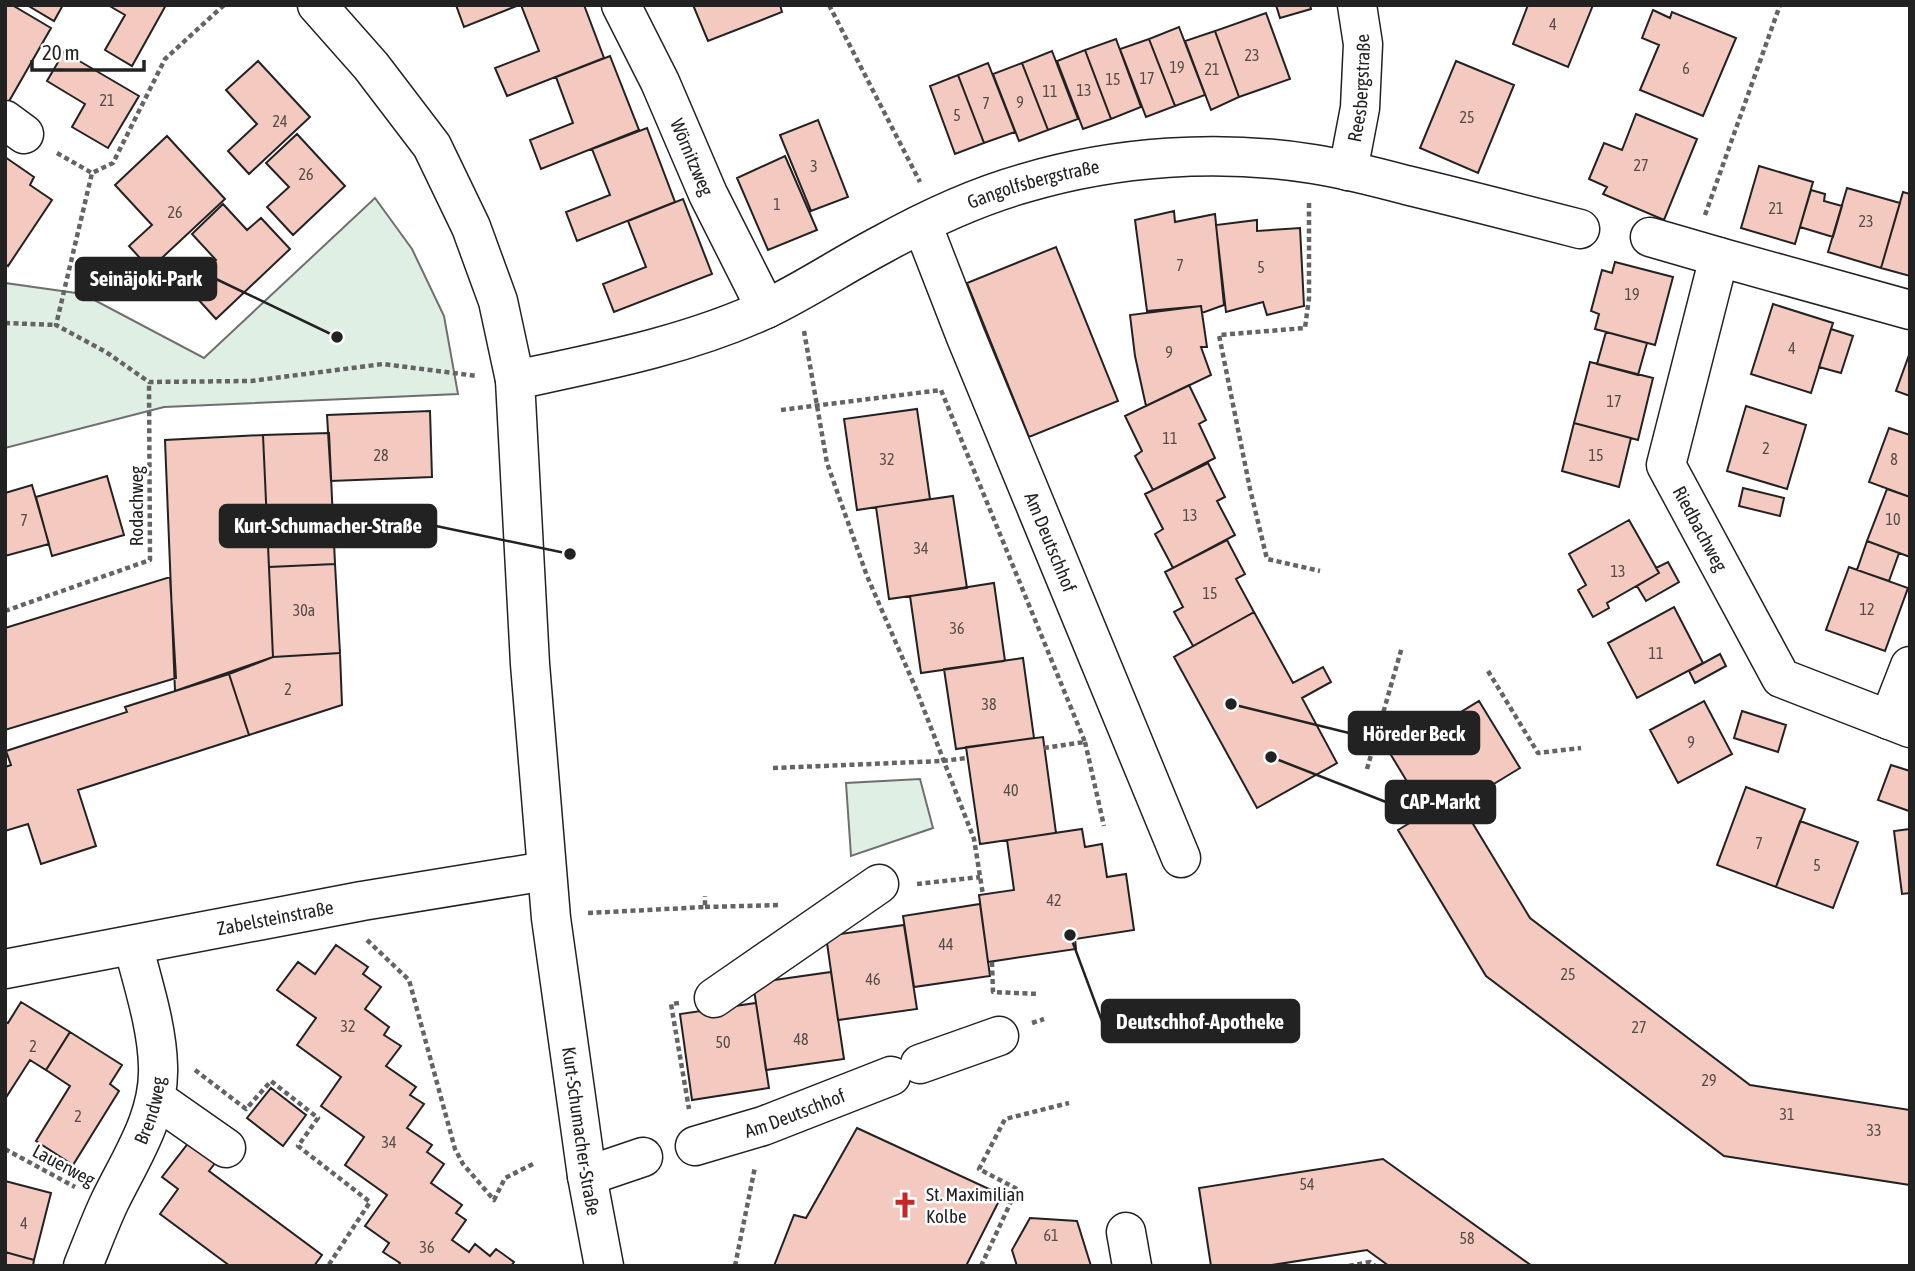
<svg xmlns="http://www.w3.org/2000/svg" width="1915" height="1271" font-family="'Asap Condensed',sans-serif">
<rect width="100%" height="100%" fill="#fff"/>
<path fill="#e0efe3" stroke="#6f6f6f" stroke-width="2" d="M375,198L412,249L444,316L458,394L164,407L5,448V283L83,294L204,358Z
M920,779L933,828L851,856L846,783Z"/>
<path fill="#f3c9c0" stroke="#222" stroke-width="2" d="M5,5H12L51,28L8,103L5,101Z
M27,5H63L54,21Z
M108,5H166L132,66L105,50L125,15Z
M456,5H519L464,27Z
M521,5H584L604,58L507,96L495,68L539,51Z
M693,5H780L782,12L708,41Z
M1276,5H1310L1311,9L1280,18Z
M1528,5H1593L1568,67L1513,44Z
M1653,10L1670,18L1672,12L1736,38L1703,116L1640,90L1659,45L1642,38Z
M1266,13L1290,79L1239,97L1215,31Z
M1179,27L1205,95L1175,106L1149,39Z
M1215,31L1239,97L1211,110L1185,41Z
M1116,39L1141,107L1111,119L1085,50Z
M1149,39L1175,106L1146,117L1120,49Z
M1085,50L1111,119L1083,129L1057,61Z
M1052,51L1078,119L1048,130L1022,63Z
M64,52L139,96L108,148L72,127L85,104L47,81Z
M610,56L639,130L541,169L530,140L573,123L556,77Z
M258,61L310,117L249,174L228,151L257,124L226,90Z
M1456,61L1514,85L1478,173L1420,148Z
M988,63L1015,132L984,143L958,75Z
M1022,63L1048,130L1019,141L993,74Z
M958,75L984,143L955,154L930,86Z
M1636,114L1697,139L1664,220L1603,194L1607,187L1589,179L1604,143L1622,150Z
M818,120L848,197L811,211L780,135Z
M647,128L675,202L577,241L566,212L610,195L592,149Z
M297,134L345,186L293,235L267,207L289,187L266,163Z
M167,136L225,199L150,269L129,246L152,225L115,185Z
M785,156L817,230L768,250L737,178Z
M5,157L34,177L30,185L52,200L8,266L5,264Z
M1759,166L1813,182L1795,244L1741,228Z
M1847,188L1900,203L1881,268L1828,252Z
M1811,190L1825,194L1824,201L1842,206L1833,237L1800,227Z
M1903,192L1910,194V276L1881,268Z
M683,199L712,274L614,312L603,284L646,267L628,221Z
M223,204L247,230L261,218L290,249L216,319L187,287L216,260L192,234Z
M1174,211L1175,222L1215,214L1224,305L1202,313L1201,306L1147,311L1135,220Z
M1257,220V231L1300,228L1304,306L1267,315L1263,302L1226,312L1216,225Z
M1056,247L1118,401L1029,437L967,283Z
M1615,262L1673,277L1655,345L1595,329L1599,314L1591,311L1602,270L1612,273Z
M1773,304L1833,323L1811,393L1751,374Z
M1201,306L1207,347H1201L1211,375L1146,406L1135,356L1130,315Z
M1831,329L1853,336L1841,373L1819,367Z
M1606,332L1647,343L1638,375L1597,364Z
M1909,355H1910V396L1896,391Z
M1590,362L1653,378L1638,440L1574,423Z
M1189,385L1206,420L1199,424L1215,458L1153,490L1135,456L1142,451L1125,416Z
M1746,406L1806,425L1787,489L1727,471Z
M917,409L930,499L857,510L844,419Z
M430,411L432,477L331,481L327,415Z
M1574,423L1631,438L1619,487L1562,471Z
M1889,428L1910,435V497L1869,482Z
M329,433L335,564L269,567L263,435Z
M263,435L273,657L175,691L165,440Z
M1208,463L1225,497L1217,501L1235,535L1173,568L1155,534L1163,529L1145,494Z
M107,476L124,535L52,556L36,497Z
M32,485L49,544L5,556V493Z
M1743,488L1784,498L1780,516L1739,506Z
M1887,489L1910,497V557L1867,541Z
M953,496L967,588L889,599L876,507Z
M1629,520L1659,573L1607,603L1609,608L1593,617L1578,590L1586,585L1569,554Z
M1227,540L1245,574L1236,579L1254,612L1193,646L1174,612L1183,607L1165,572Z
M1867,541L1899,553L1889,581L1857,570Z
M1668,562L1679,582L1646,601L1637,586L1659,573L1656,568Z
M335,564L340,653L273,657L269,567Z
M1849,567L1908,588L1885,651L1826,630Z
M170,577L176,678L5,730V628Z
M994,583L1005,661L921,673L910,596Z
M1674,607L1703,663L1637,698L1608,643Z
M1254,612L1293,683L1323,667L1331,682L1302,698L1337,763L1257,808L1174,657Z
M340,653L342,705L249,735L229,674L273,657Z
M1720,654L1726,666L1695,683L1689,671Z
M1023,658L1034,738L956,749L944,669Z
M229,674L249,735L78,790L96,846L41,864L28,824L5,831V767L11,765L6,751L127,712L125,707Z
M1479,701L1520,768L1461,804L1530,918L1750,1085L1910,1110V1185L1724,1156L1486,976L1398,830L1426,813L1391,755Z
M1704,701L1732,754L1678,783L1650,730Z
M1742,711L1786,725L1778,752L1734,738Z
M1043,737L1056,833L980,844L966,747Z
M1891,765L1910,771L1909,811L1878,800Z
M1746,787L1805,809L1776,887L1717,865Z
M1800,821L1858,842L1833,908L1776,887Z
M1082,829L1085,847L1102,844L1107,877L1126,874L1134,930L1075,939L1076,949L988,962L979,895L1014,890L1007,840Z
M1910,829V893L1902,894L1894,831Z
M980,904L990,976L914,987L903,916Z
M904,925L917,1009L838,1020L826,936Z
M336,945L368,967L363,974L381,987L365,1009L389,1027L384,1035L401,1046L386,1066L416,1087L410,1095L424,1104L407,1128L432,1145L427,1152L444,1164L431,1183L462,1205L456,1213L466,1220L452,1240L469,1252L475,1244L490,1256L496,1249L514,1262L511,1266H398L400,1263L383,1252L389,1243L365,1226L387,1195L345,1165L364,1137L321,1106L341,1077L297,1045L316,1018L277,990L298,962L315,974Z
M831,972L844,1059L766,1070L753,983Z
M21,1002L70,1032L46,1070L30,1060L5,1099V1022L8,1023Z
M756,1003L769,1088L692,1100L680,1014Z
M70,1032L122,1065L110,1084L119,1091L73,1165L36,1141L70,1086L46,1070Z
M271,1088L306,1115L283,1146L247,1118Z
M857,1128L1002,1195L966,1266H774L794,1215L806,1218Z
M193,1137L219,1158L209,1171L322,1255L314,1266H230L160,1214L178,1189L162,1177Z
M1383,1159L1532,1266H1389L1367,1250L1266,1266H1211L1199,1188Z
M5,1181L51,1193L34,1260L5,1252Z
M1030,1218L1077,1221L1091,1266H1017L1012,1250Z
M5,1252L34,1260L33,1266H5Z"/>
<g fill="none" stroke-linecap="round" stroke-linejoin="round">
<g stroke="#222" stroke-width="41">
<g id="minor">
<path id="s1" d="M317,5L371,66L432,146L471,227L498,301L515,380L530,664L551,918L587,1176L604,1266"/>
<path id="s2" d="M621,5L660,82L708,194L766,309"/>
<path d="M5,120L24,134"/>
<path id="s3" d="M1348,171L1360,108L1363,44L1357,5"/>
<path id="s4" d="M922,224L966,337L1181,858"/>
<path d="M1650,237L1719,257"/>
<path id="s5" d="M1910,310L1719,257L1666,465L1781,678L1910,728"/>
<path id="s6" d="M515,380C600,362 689,345 768,308C807,289 843,265 881,245C926,220 975,197 1025,183C1116,156 1219,149 1313,164C1345,169 1376,177 1406,185C1464,199 1522,214 1580,229"/>
<path d="M1889,720L1910,666"/>
<path id="s7" d="M5,969L362,901L546,871"/>
<path d="M714,998L879,884"/>
<path d="M920,1064L999,1036"/>
<path d="M156,1099L226,1148"/>
<path id="s8" d="M695,1146L763,1126L891,1076"/>
<path d="M587,1176L643,1157"/>
<path d="M1126,1232L1132,1266"/>
<path id="s9" d="M83,1266C92,1244 100,1222 110,1201C131,1158 160,1116 158,1066C157,1026 143,984 133,945"/>
</g>
</g>
<path stroke="#646464" stroke-width="4.5" stroke-dasharray="5 3.5" stroke-linecap="butt" d="M224,5L165,59L113,163L92,173L56,325L106,352L149,382L251,381L383,364L477,376
M829,5L920,182
M57,153L92,173
M1309,203V298L1305,328L1219,335L1250,489L1267,559L1320,571
M1705,215L1780,5
M5,323L56,325
M804,331L827,463L867,576L916,689L974,839L983,895
M781,410L941,390L1085,742L1044,748
M5,611L150,560L149,382
M1488,671L1538,753L1581,748
M1085,742L1104,826
M773,768L942,761L967,758
M1367,769L1402,647
M917,884L980,877
M705,907L781,905
M588,913L705,907V896
M367,940L409,980L455,1149L463,1164L494,1200L505,1178L535,1163
M992,962L993,992L1039,994
M679,1003L671,1004L689,1109
M1032,1023L1044,1019
M195,1070L246,1109L271,1081L318,1118L298,1146L370,1202L328,1266
M5,1149L75,1187
M735,1266L755,1167
M981,1266L1017,1189L979,1169L1005,1119L1069,1103
M1349,1266L1370,1262L1375,1266"/>
<use href="#minor" stroke="#fff" stroke-width="38"/>
</g>
<defs>
<g id="church-bare" transform="scale(2.1)"><path d="M-1.2-6h2.4v3.5h3.3v2.4h-3.3V6h-2.4V-.1h-3.3v-2.4h3.3Z" fill="#c62828" stroke="#fff" stroke-width="2.5" paint-order="stroke"/></g>
</defs>
<g fill-rule="evenodd">
<use href="#church-bare" x="905" y="1205"/>
</g>
<g text-anchor="middle" dominant-baseline="central" stroke-width="5" stroke-linejoin="round" paint-order="stroke">
<g font-size="16" fill="#564c4a">
<text x="1553" y="24">4</text>
<text x="1252" y="55">23</text>
<text x="1177" y="67">19</text>
<text x="1686" y="68">6</text>
<text x="1212" y="69">21</text>
<text x="1147" y="78">17</text>
<text x="1113" y="79">15</text>
<text x="1084" y="90">13</text>
<text x="1050" y="91">11</text>
<text x="107" y="100">21</text>
<text x="1020" y="102">9</text>
<text x="986" y="103">7</text>
<text x="957" y="115">5</text>
<text x="1467" y="117">25</text>
<text x="280" y="121">24</text>
<text x="1641" y="165">27</text>
<text x="814" y="166">3</text>
<text x="306" y="174">26</text>
<text x="777" y="204">1</text>
<text x="1776" y="208">21</text>
<text x="175" y="212">26</text>
<text x="1866" y="221">23</text>
<text x="1180" y="265">7</text>
<text x="1261" y="267">5</text>
<text x="1632" y="294">19</text>
<text x="1792" y="348">4</text>
<text x="1169" y="352">9</text>
<text x="1614" y="401">17</text>
<text x="1170" y="438">11</text>
<text x="1766" y="448">2</text>
<text x="381" y="455">28</text>
<text x="1596" y="455">15</text>
<text x="887" y="459">32</text>
<text x="1894" y="459">8</text>
<text x="1190" y="515">13</text>
<text x="1893" y="519">10</text>
<text x="24" y="520">7</text>
<text x="921" y="548">34</text>
<text x="1618" y="571">13</text>
<text x="1210" y="593">15</text>
<text x="1867" y="609">12</text>
<text x="304" y="610">30a</text>
<text x="957" y="628">36</text>
<text x="1656" y="653">11</text>
<text x="288" y="689">2</text>
<text x="989" y="704">38</text>
<text x="1691" y="742">9</text>
<text x="1011" y="790">40</text>
<text x="1759" y="843">7</text>
<text x="1817" y="865">5</text>
<text x="1054" y="900">42</text>
<text x="946" y="944">44</text>
<text x="1568" y="974">25</text>
<text x="873" y="979">46</text>
<text x="348" y="1026">32</text>
<text x="1639" y="1027">27</text>
<text x="801" y="1039">48</text>
<text x="723" y="1042">50</text>
<text x="33" y="1046">2</text>
<text x="1709" y="1080">29</text>
<text x="1787" y="1114">31</text>
<text x="78" y="1116">2</text>
<text x="1874" y="1130">33</text>
<text x="389" y="1142">34</text>
<text x="1307" y="1184">54</text>
<text x="24" y="1223">4</text>
<text x="1051" y="1235">61</text>
<text x="1467" y="1238">58</text>
<text x="427" y="1247">36</text>
</g>
<g font-size="19" fill="#222" stroke="#fff">
<text stroke="none"><textPath href="#s3" startOffset="84">Reesbergstraße</textPath></text>
<text stroke="none"><textPath href="#s2" startOffset="168">Wörnitzweg</textPath></text>
<text stroke="none"><textPath href="#s6" startOffset="558">Gangolfsbergstraße</textPath></text>
<text transform="translate(136 506) rotate(-90)">Rodachweg</text>
<text stroke="none"><textPath href="#s5" startOffset="485">Riedbachweg</textPath></text>
<text stroke="none"><textPath href="#s4" startOffset="343">Am Deutschhof</textPath></text>
<text stroke="none"><textPath href="#s7" startOffset="275">Zabelsteinstraße</textPath></text>
<text stroke="none"><textPath href="#s9" startOffset="170">Brendweg</textPath></text>
<text stroke="none"><textPath href="#s8" startOffset="105">Am Deutschhof</textPath></text>
<text stroke="none"><textPath href="#s1" startOffset="1186">Kurt-Schumacher-Straße</textPath></text>
<text transform="translate(64 1165) rotate(28)">Lauerweg</text>
</g>
<g font-size="19" fill="#222" stroke="#fff" text-anchor="start">
<text x="926" y="1194">St. Maximilian<tspan x="926" dy="22">Kolbe</tspan></text>
</g>
</g>
<path fill="none" stroke="#222" stroke-width="2.5" d="M337 337L216 279M570 554L436 526M1231 704L1349 733M1271 757L1386 802M1070 935L1102 1021"/>
<g fill="#222" stroke="#fff" stroke-width="2.5">
<circle cx="337" cy="337" r="7"/>
<circle cx="570" cy="554" r="7"/>
<circle cx="1231" cy="704" r="7"/>
<circle cx="1271" cy="757" r="7"/>
<circle cx="1070" cy="935" r="7"/>
</g>
<g fill="#222" stroke="#222" stroke-width="2.5">
<rect x="76" y="258" width="140" height="42" rx="7"/>
<rect x="220" y="505" width="216" height="42" rx="7"/>
<rect x="1349" y="712" width="130" height="42" rx="7"/>
<rect x="1386" y="781" width="109" height="42" rx="7"/>
<rect x="1102" y="1000" width="197" height="42" rx="7"/>
</g>
<g font-size="21" text-anchor="middle" font-weight="bold" fill="#fff">
<text x="146" y="286">Seinäjoki-Park</text>
<text x="328" y="533">Kurt-Schumacher-Straße</text>
<text x="1414" y="741">Höreder Beck</text>
<text x="1440" y="809">CAP-Markt</text>
<text x="1200" y="1029">Deutschhof-Apotheke</text>
</g>
<rect width="1915" height="1271" fill="none" stroke="#222222" stroke-width="14"/>
<path d="M32 60v10h112v-10" fill="none" stroke="#222222" stroke-width="3.5"/>
<text x="42" y="60" font-size="21" fill="#222222" stroke="#ffffff" stroke-width="5" paint-order="stroke">20 m</text>
</svg>
